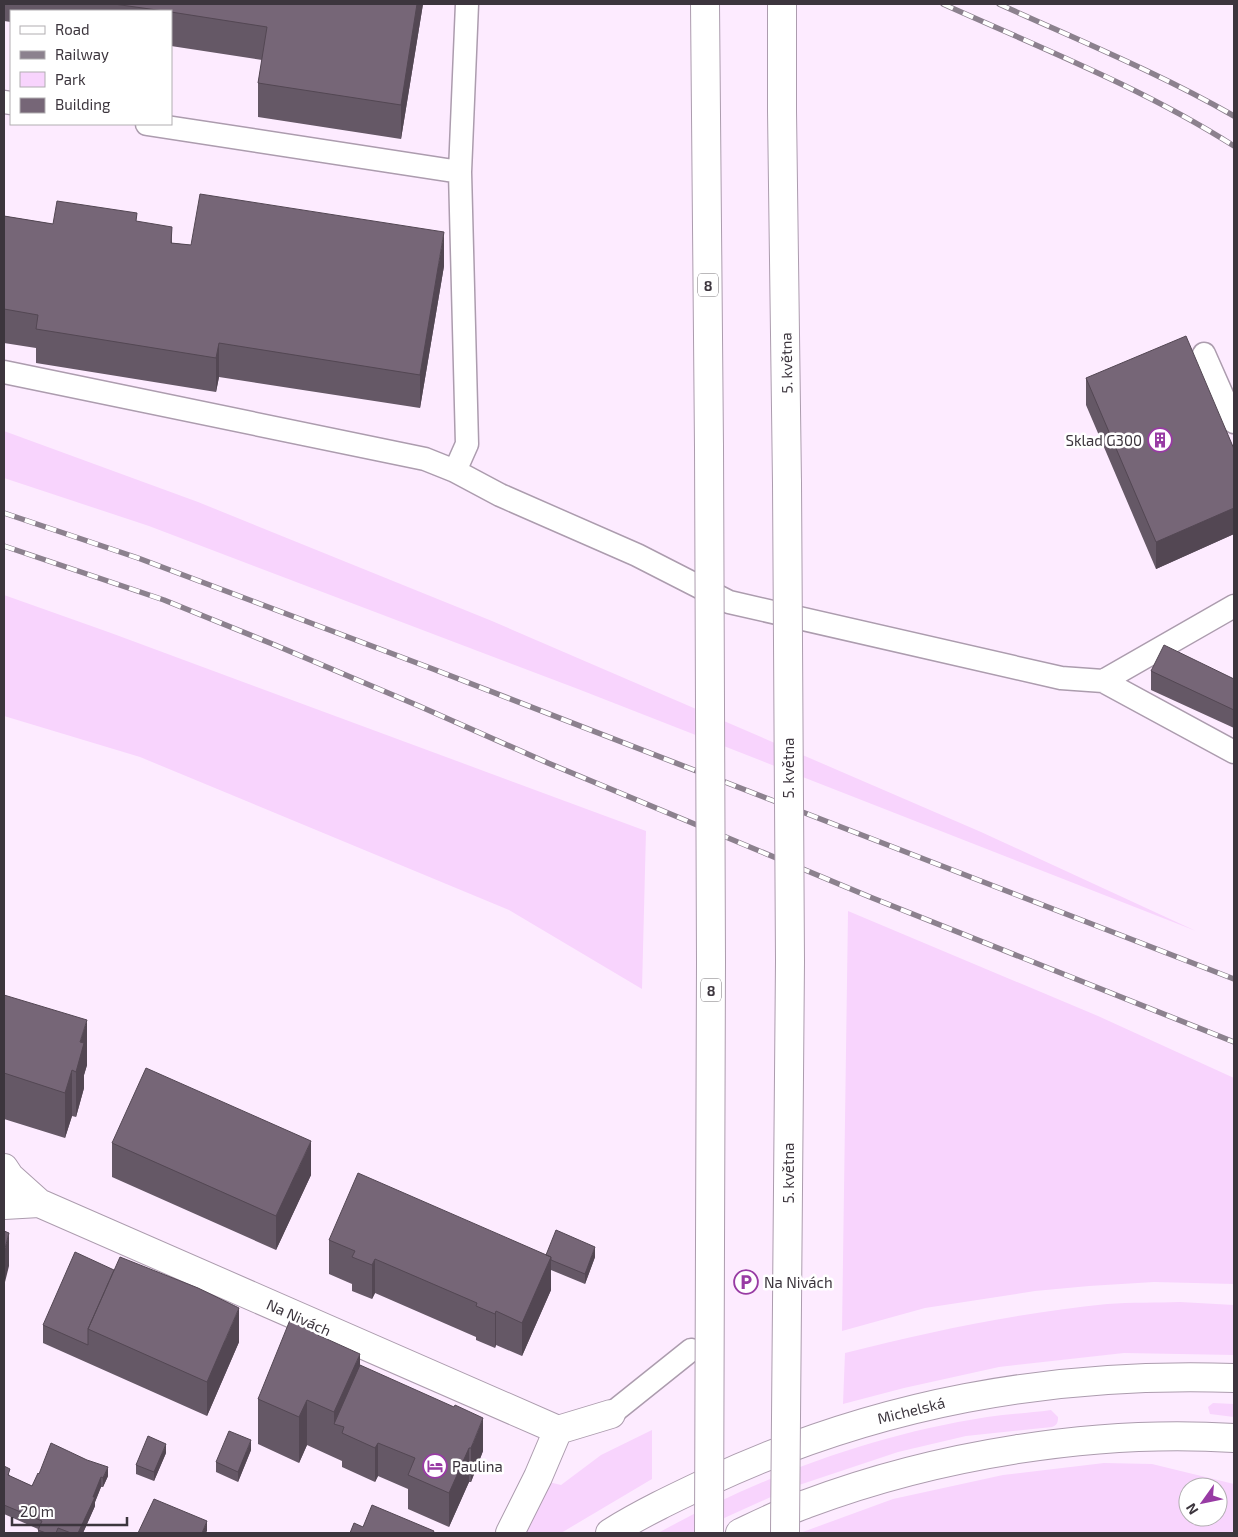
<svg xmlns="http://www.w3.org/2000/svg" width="1238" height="1537" font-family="'Exo 2',sans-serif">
<rect width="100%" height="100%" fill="#fdebff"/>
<path fill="#f8d4fd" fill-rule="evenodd" d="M4,431L198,502L492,621L981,832L1196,931L578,689L149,526L4,478Z
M4,595L111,633L646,831L642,989L509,910L140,757L4,716Z
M848,911L1098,1016L1234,1078V1284L1154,1282L1089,1286L1035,1291L925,1308L842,1331Z
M1180,1302L1234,1305V1355L1124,1353L999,1367L904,1388L843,1404L845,1353C931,1331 1018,1313 1107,1304C1131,1302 1156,1303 1180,1302Z
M1213,1403L1234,1404V1417L1210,1414L1208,1407Z
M1051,1410L1058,1417C1058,1423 1057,1425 1052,1427L966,1436L898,1452L793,1487L691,1533H658C760,1477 871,1435 987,1417C1008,1414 1030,1413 1051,1410Z
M652,1430V1479L561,1533H521L545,1481L561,1485L601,1455Z
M1104,1463L1152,1464L1234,1484V1533H800L893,1499L1003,1475ZM1188,1487H1218V1517H1188Z"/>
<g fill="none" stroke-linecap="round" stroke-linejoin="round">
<g stroke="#ac9cae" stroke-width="25">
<path id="service" d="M4,102L11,103
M147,124L460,172L467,4
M1204,354L1234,422
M4,372L425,459L455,471L500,495L637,555L729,602L1061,678L1103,681L1234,606
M455,471L467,444L460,172
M1103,681L1234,752
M611,1414L691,1350"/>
</g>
<g stroke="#ac9cae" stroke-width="30">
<path id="minor" d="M4,1168L10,1177L39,1203L558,1430L611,1414
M4,1205L39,1203
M510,1533L538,1477L558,1430"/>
</g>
<g stroke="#ac9cae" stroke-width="30">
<path id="secondary" d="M610,1533C642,1513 676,1497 710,1481C878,1403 1050,1372 1234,1378
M740,1533C761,1523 783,1512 806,1504C936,1455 1095,1429 1234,1438"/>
</g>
<g stroke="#ac9cae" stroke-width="30">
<path id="trunk" d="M705,4L709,447
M782,4V111L787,483"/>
</g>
<use href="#service" stroke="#fff" stroke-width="22"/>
<use href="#minor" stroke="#fff" stroke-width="28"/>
<use href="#secondary" stroke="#fff" stroke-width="28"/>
<use href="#trunk" stroke="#fff" stroke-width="28"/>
<g stroke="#8c818e" stroke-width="5.5">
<path id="rail" d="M943,4C1041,48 1143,88 1234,146
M999,4C1078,40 1159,73 1234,116
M4,513L138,558L433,669L1234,979
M4,546L164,600L275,645L419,706L548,763L870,897L1234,1042"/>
</g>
<use href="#rail" stroke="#fff" stroke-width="4" stroke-dasharray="11" stroke-linecap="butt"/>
<g stroke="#ac9cae" stroke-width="30" stroke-linecap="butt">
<path id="trunk-bridge" d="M709,447L711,961L709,1533
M785,1533L790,961L787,483"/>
</g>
<use href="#trunk-bridge" stroke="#fff" stroke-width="28"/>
</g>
<path fill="#655866" d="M4,4H423L401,139L258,117V83L262,60L171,46V11H11V22L4,21Z
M4,216L53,224L137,222L172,243L191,245L444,266L420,408L219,377L216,392L36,363V348L4,343Z
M1086,378L1234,449V534L1156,569L1086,405Z
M1151,671L1234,679V728L1151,690Z
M4,995L87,1065L84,1075V1088L76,1117L72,1116L65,1138L4,1119Z
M112,1143L311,1175L276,1250L112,1177Z
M329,1240L546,1255L595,1257L585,1284L551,1270V1290L522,1356L496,1345L495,1348L476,1340V1337L375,1293L372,1299L352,1291V1284L329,1274Z
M43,1325L239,1342L207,1416L43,1343Z
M318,1335L360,1365L483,1451L471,1482H469L449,1527L408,1509V1489L378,1476L375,1482L342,1467V1461L307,1445L299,1463L258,1444V1399Z
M251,1450L238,1482L216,1472V1462Z
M166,1453L154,1481L136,1474V1465Z
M4,1466L10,1476L32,1486L39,1474L108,1476L103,1487H101L95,1502V1506L83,1533H38V1529L4,1514Z"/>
<path fill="#534753" d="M417,4H423L401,139V105Z
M172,227V260L171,243Z
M444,232V266L420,408V375Z
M219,343V377L216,392V358Z
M1234,508V534L1156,569V542Z
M87,1020V1065L84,1075V1088L76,1117V1072L80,1042Z
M72,1070V1116L65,1138V1093Z
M311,1141V1175L276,1250V1216Z
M9,1233V1266L4,1286V1252Z
M595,1247V1257L585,1284V1274Z
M551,1257V1290L522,1356V1323Z
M375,1259V1293L372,1299V1265Z
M239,1308V1342L207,1416V1382Z
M496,1311V1345L495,1348V1314Z
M360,1354V1399L334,1424V1458V1412Z
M307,1400V1445L299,1463V1417Z
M483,1418V1451L471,1482V1448Z
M251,1440V1450L238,1482V1472Z
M378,1443V1476L375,1482V1448Z
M166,1444V1453L154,1481V1472Z
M469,1448V1482L449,1527V1493Z
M108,1467V1476L103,1487V1478Z
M101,1477V1487L95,1502V1506L83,1533H78Z
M207,1521V1531L206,1533H202Z"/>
<path fill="#766677" stroke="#534753" d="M114,4H417L401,105L258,83L267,27L171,12V11H164Z
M200,194L444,232L420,375L219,343L216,358L36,329L38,315L4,309V216L53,224L57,201L137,213L136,221L172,227L171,243L191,245Z
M1186,336L1234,449V508L1156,542L1086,378Z
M1164,645L1234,679V710L1151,671Z
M4,995L87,1020L80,1042L84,1043L76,1072L72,1070L65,1093L4,1073Z
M146,1068L311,1141L276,1216L112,1143Z
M358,1173L551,1257L522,1323L496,1311L495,1314L476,1306L477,1303L375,1259L372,1265L352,1257L355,1251L329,1240Z
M556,1230L595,1247L585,1274L551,1260V1257L546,1255Z
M4,1231L9,1233L4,1252Z
M75,1252L114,1270L88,1329V1345L43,1325Z
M120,1257L198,1288L239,1308L207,1382L88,1329Z
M290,1320L318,1332V1335L360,1354L334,1412L307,1400L299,1417L258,1399Z
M360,1365L454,1407L455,1405L483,1418L471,1448H469L449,1493L408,1475L415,1458L378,1443L375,1448L342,1433L344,1427L334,1424Z
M229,1431L251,1440L238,1472L216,1462Z
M148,1436L166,1444L154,1472L136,1465Z
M51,1443L87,1460L108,1467L103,1478L101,1477L93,1497H95L78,1533H71L58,1528L56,1533H46L38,1530L42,1521L4,1505V1466L10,1469L8,1475L32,1486L38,1473L39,1474Z
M154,1499L207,1521L202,1533H138Z
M372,1505L434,1531L433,1533H350L354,1523L363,1527Z"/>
<defs>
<g id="building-ring" transform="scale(1.25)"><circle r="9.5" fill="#fff" stroke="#983ba4" stroke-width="1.5"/><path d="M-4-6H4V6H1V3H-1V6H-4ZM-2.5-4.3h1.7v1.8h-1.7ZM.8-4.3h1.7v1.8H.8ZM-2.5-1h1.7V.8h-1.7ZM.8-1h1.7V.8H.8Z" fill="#983ba4"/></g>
<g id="parking-ring" transform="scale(1.25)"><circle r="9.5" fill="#fff" stroke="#983ba4" stroke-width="1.5"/><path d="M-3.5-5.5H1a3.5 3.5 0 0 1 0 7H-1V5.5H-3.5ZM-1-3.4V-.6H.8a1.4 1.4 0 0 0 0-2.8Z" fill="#983ba4"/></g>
<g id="hotel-ring" transform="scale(1.25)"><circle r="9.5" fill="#fff" stroke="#983ba4" stroke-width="1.5"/><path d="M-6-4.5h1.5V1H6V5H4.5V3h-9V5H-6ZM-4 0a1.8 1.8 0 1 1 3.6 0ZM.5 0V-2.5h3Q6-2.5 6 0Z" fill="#983ba4"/></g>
</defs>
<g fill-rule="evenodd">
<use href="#building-ring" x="1160" y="440"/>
<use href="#parking-ring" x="746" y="1282"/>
<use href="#hotel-ring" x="435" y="1466"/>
</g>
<g text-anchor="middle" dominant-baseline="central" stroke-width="5" stroke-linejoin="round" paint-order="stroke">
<g fill="#fff" stroke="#767277" stroke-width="1">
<rect x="698" y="273.5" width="20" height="23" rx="4"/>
<rect x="701" y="978.5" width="20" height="23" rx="4"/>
</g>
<g font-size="14" font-weight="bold" fill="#3c353d">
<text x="708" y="285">8</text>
<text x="711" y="990">8</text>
</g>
<g font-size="15" fill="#3c353d" stroke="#fff">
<text transform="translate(786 363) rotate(-91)">5. května</text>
<text transform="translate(788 768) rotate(-90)">5. května</text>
<text transform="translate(788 1173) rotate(-90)">5. května</text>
<text transform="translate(299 1317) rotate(24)">Na Nivách</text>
<text transform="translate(911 1410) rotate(-14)">Michelská</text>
</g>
<g font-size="15" fill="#3c353d" stroke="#fff" text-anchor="start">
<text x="1142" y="440" text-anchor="end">Sklad G300</text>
<text x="764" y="1282">Na Nivách</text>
<text x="452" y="1466">Paulina</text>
</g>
</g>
<rect width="1238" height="1537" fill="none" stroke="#3c353d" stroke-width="10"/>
<rect x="10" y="10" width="162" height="115" fill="#ffffff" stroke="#b1aeb1"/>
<rect x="20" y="26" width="25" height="8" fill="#ffffff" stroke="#b1aeb1"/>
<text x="55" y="35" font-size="15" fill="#3c353d">Road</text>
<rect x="20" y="51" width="25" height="8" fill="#8c818e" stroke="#b1aeb1"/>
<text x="55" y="60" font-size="15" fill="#3c353d">Railway</text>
<rect x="20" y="72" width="25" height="15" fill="#f8d4fd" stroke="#b1aeb1"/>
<text x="55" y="85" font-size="15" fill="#3c353d">Park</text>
<rect x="20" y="98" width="25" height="15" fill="#766677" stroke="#b1aeb1"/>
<text x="55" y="110" font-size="15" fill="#3c353d">Building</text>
<g transform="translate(1203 1502) rotate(237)"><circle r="24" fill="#ffffff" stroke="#b1aeb1"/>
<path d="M0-4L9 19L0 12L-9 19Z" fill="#983ba4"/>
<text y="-8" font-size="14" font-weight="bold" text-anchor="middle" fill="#3c353d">N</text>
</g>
<path d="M12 1517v8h115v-8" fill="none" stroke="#3c353d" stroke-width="2.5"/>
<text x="20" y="1517" font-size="15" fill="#3c353d" stroke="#ffffff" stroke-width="4" paint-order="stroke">20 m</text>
</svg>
